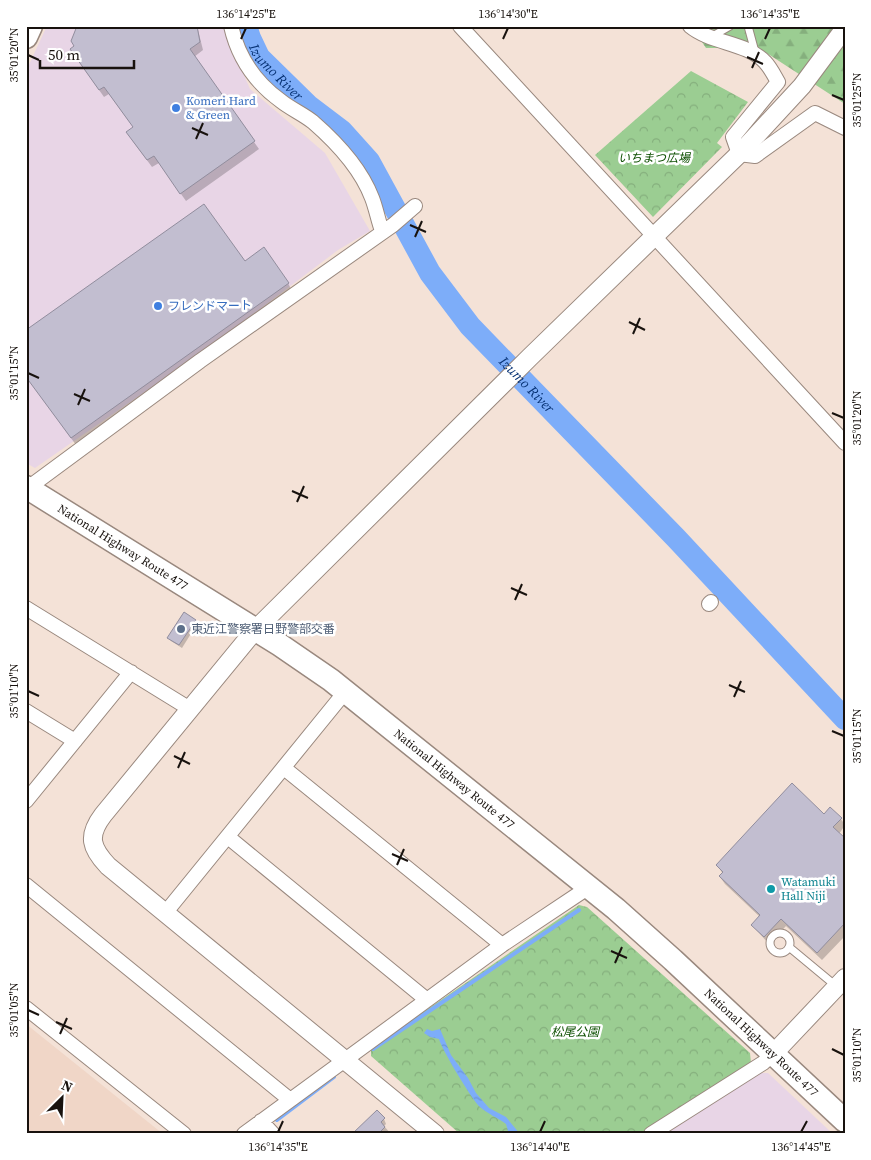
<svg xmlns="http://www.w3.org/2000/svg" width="871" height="1160" font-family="'Source Serif 4','Noto Sans JP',serif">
<defs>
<pattern id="forest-firs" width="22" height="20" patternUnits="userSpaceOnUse" patternTransform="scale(1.25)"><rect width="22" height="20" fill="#9bcd92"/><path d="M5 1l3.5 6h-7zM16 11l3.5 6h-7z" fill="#85af7d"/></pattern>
<pattern id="park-crowns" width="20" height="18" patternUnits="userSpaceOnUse" patternTransform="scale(1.25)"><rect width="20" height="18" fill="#9bcd92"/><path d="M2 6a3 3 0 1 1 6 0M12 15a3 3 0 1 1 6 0" fill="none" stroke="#85af7d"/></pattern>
<pattern id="water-ripples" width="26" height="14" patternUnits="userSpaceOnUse" patternTransform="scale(1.25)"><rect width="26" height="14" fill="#7dadf9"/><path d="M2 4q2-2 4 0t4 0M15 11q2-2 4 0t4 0" fill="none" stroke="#6b94d4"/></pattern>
</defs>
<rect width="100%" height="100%" fill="#f4e2d7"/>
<path fill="#e8d5e6" d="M47,26H223L250,89L325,153L370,231L338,250L211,346L35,468L26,463V71Z
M761,1073H768L833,1134H660L710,1100Z"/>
<path fill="#f0d6c7" d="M26,1024L163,1134H26Z"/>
<path fill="url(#forest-firs)" d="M691,26H845V104L759,48H706Z"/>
<path fill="url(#park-crowns)" d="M691,71L748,102L717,143L722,147L653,217L595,155Z
M579,905L587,907L750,1053L751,1063L639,1134H460L371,1056V1048Z"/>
<path fill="url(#water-ripples)" d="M427,1029L432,1031L440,1029L451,1055L468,1078L476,1093L489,1108L506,1117L520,1134H509L506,1124C498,1118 488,1114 480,1107C472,1100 441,1048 439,1039L430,1037L424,1033Z"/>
<path fill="#0003" d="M78,26H197L203,50L194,57L259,149L186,201L159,163L152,167L132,140L134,128L109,94L104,97L76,57Z
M244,262L288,283L292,291L76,445L26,376Z
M195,620L197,624L182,648L171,641L169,638Z
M824,815L841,819L845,825L839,834L845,839V936L822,960L786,926L769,944L752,925L760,917L725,884L720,877L723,874L717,865Z
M384,1119L386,1124L384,1126L391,1134H354Z"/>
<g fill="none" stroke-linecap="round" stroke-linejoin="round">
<path stroke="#7dadf9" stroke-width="4" d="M373,1049L579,910
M277,1120L334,1077"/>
<path stroke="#7dadf9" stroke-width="22" id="s1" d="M246,26L250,38L259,57L309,106L342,131L369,161L430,273L470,326L676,538L845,719"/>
</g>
<path fill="#c2bed0" stroke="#918d9d" d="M77,26H197L200,42L190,49L255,141L180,194L154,156L147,160L126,132L133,127L104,87L99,90L70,49L74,46L71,41Z
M204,204L245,261L264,247L289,283L71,438L26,377V330Z
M184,612L196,620L179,645L167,638Z
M792,783L824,814L830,807L842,818L833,827L845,838V923L817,953L781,919L764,937L751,925L760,915L719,876L723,872L716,865Z
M377,1110L385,1118L381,1122L385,1127L378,1134H352Z"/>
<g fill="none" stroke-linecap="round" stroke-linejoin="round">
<g stroke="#99887e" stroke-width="9">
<path id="service" d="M748,26L755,52
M711,37L730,26
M770 943a10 10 0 1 1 20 0a10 10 0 1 1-20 0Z
M789,947L836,986"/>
</g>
<g stroke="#99887e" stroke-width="16">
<path id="minor" d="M231,26C238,57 256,83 281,101C291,109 303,114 313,122C336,142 361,169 372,198C376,208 378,220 382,231
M460,26L845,443
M690,26C712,44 746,42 765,62C770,67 774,75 778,82L733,137L739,154L755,156L815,113L845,128
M28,488L200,361L393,225L415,206
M709,604L711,602
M26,608L190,709
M26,711L75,741
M284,768L502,945
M26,801L131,672
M228,837L427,1000
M26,885L289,1099
M166,912L345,692
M26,1008L184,1134
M261,1121L273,1134
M244,1134L502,945L589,887
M651,1134L763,1063L774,1053"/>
</g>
<g stroke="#99887e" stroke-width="20">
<path id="tertiary" d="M774,1053L845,978
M435,1134L108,866C91,848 87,836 103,815L255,630L530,357L739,154L802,86L845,28"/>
</g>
<g stroke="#99887e" stroke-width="25">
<g id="trunk">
<path d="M26,37L31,26"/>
<path id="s2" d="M26,487L280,645L331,680L616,909L673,960L845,1121"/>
</g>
</g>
<use href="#service" stroke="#fff" stroke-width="7"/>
<use href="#minor" stroke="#fff" stroke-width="14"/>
<use href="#tertiary" stroke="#fff" stroke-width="18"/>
<use href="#trunk" stroke="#fff" stroke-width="22"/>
</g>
<path fill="none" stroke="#18120e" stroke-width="2" d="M241,39L246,28M503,39L508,28M765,39L770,28M28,55L39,60M747,57L763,64M752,68L759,52M832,95L844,100M192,128L208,135M196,139L203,123M410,225L426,232M415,237L422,221M629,322L645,330M633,334L640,318M28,373L39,378M74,394L90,401M78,405L85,389M832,413L844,418M292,491L308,498M297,502L304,486M511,588L527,595M515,600L522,584M729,685L745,692M28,691L39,696M734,697L741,681M832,731L844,736M174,756L190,764M178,768L185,752M392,854L408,861M397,865L404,849M611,951L627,958M615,963L622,947M28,1010L39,1015M56,1022L72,1029M60,1034L67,1018M832,1049L844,1055M278,1132L283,1121M540,1132L545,1121M801,1132L807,1121"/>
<g fill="#3f7fe0" stroke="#fff" stroke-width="2">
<circle cx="176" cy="108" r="5"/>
<circle cx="158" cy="306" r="5"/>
</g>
<circle fill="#5c6f8a" stroke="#fff" stroke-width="2" cx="181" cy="629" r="5"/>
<circle fill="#0f9aa8" stroke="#fff" stroke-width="2" cx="771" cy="889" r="5"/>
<g text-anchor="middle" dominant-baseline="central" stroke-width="5" stroke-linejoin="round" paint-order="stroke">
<g font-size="12" fill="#366cbe" stroke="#fff" text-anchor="start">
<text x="186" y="101">Komeri Hard<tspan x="186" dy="14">&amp; Green</tspan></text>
<text x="168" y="306">フレンドマート</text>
</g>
<g font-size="12" font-style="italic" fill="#0d4f00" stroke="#fff">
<text x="654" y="158">いちまつ広場</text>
<text x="575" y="1032">松尾公園</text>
</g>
<g font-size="12" fill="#18120e" stroke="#fff">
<text stroke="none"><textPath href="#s2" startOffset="114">National Highway Route 477</textPath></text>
<text stroke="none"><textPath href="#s2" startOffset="519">National Highway Route 477</textPath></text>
<text stroke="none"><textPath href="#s2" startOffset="924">National Highway Route 477</textPath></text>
</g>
<g font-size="12" fill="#4e5e75" stroke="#fff" text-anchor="start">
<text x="191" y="629">東近江警察署日野警部交番</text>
</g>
<g font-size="12" fill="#0d838f" stroke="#fff" text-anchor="start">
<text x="781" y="882">Watamuki<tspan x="781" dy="14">Hall Niji</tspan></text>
</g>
<g font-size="14" font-style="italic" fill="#083375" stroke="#fff">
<text stroke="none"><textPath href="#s1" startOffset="56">Izumo River</textPath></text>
<text stroke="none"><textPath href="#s1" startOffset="461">Izumo River</textPath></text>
</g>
</g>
<rect width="871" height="1160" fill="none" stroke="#ffffff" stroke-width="55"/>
<g transform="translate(62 1098) rotate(24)" stroke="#ffffff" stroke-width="4" paint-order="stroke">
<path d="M0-4L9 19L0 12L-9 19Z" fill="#18120e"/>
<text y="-8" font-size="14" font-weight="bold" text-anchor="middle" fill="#18120e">N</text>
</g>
<path d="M40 60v8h94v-8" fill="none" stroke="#18120e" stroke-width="2.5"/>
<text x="48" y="60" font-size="15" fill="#18120e" stroke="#ffffff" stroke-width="4" paint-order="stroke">50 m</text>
<rect x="28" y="28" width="816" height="1104" fill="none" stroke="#18120e" stroke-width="2"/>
<g font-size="12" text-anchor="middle" fill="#18120e">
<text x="246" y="18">136°14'25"E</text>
<text x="508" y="18">136°14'30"E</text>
<text x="770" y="18">136°14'35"E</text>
<text transform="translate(14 55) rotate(-90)" y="4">35°01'20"N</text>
<text transform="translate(857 100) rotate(-90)" y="4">35°01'25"N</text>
<text transform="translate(14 373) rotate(-90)" y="4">35°01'15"N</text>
<text transform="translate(857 418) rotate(-90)" y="4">35°01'20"N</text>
<text transform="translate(14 691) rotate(-90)" y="4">35°01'10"N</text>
<text transform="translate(857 736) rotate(-90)" y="4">35°01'15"N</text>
<text transform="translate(14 1010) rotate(-90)" y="4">35°01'05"N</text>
<text transform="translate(857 1055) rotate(-90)" y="4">35°01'10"N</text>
<text x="278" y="1151">136°14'35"E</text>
<text x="540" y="1151">136°14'40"E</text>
<text x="801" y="1151">136°14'45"E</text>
</g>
</svg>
